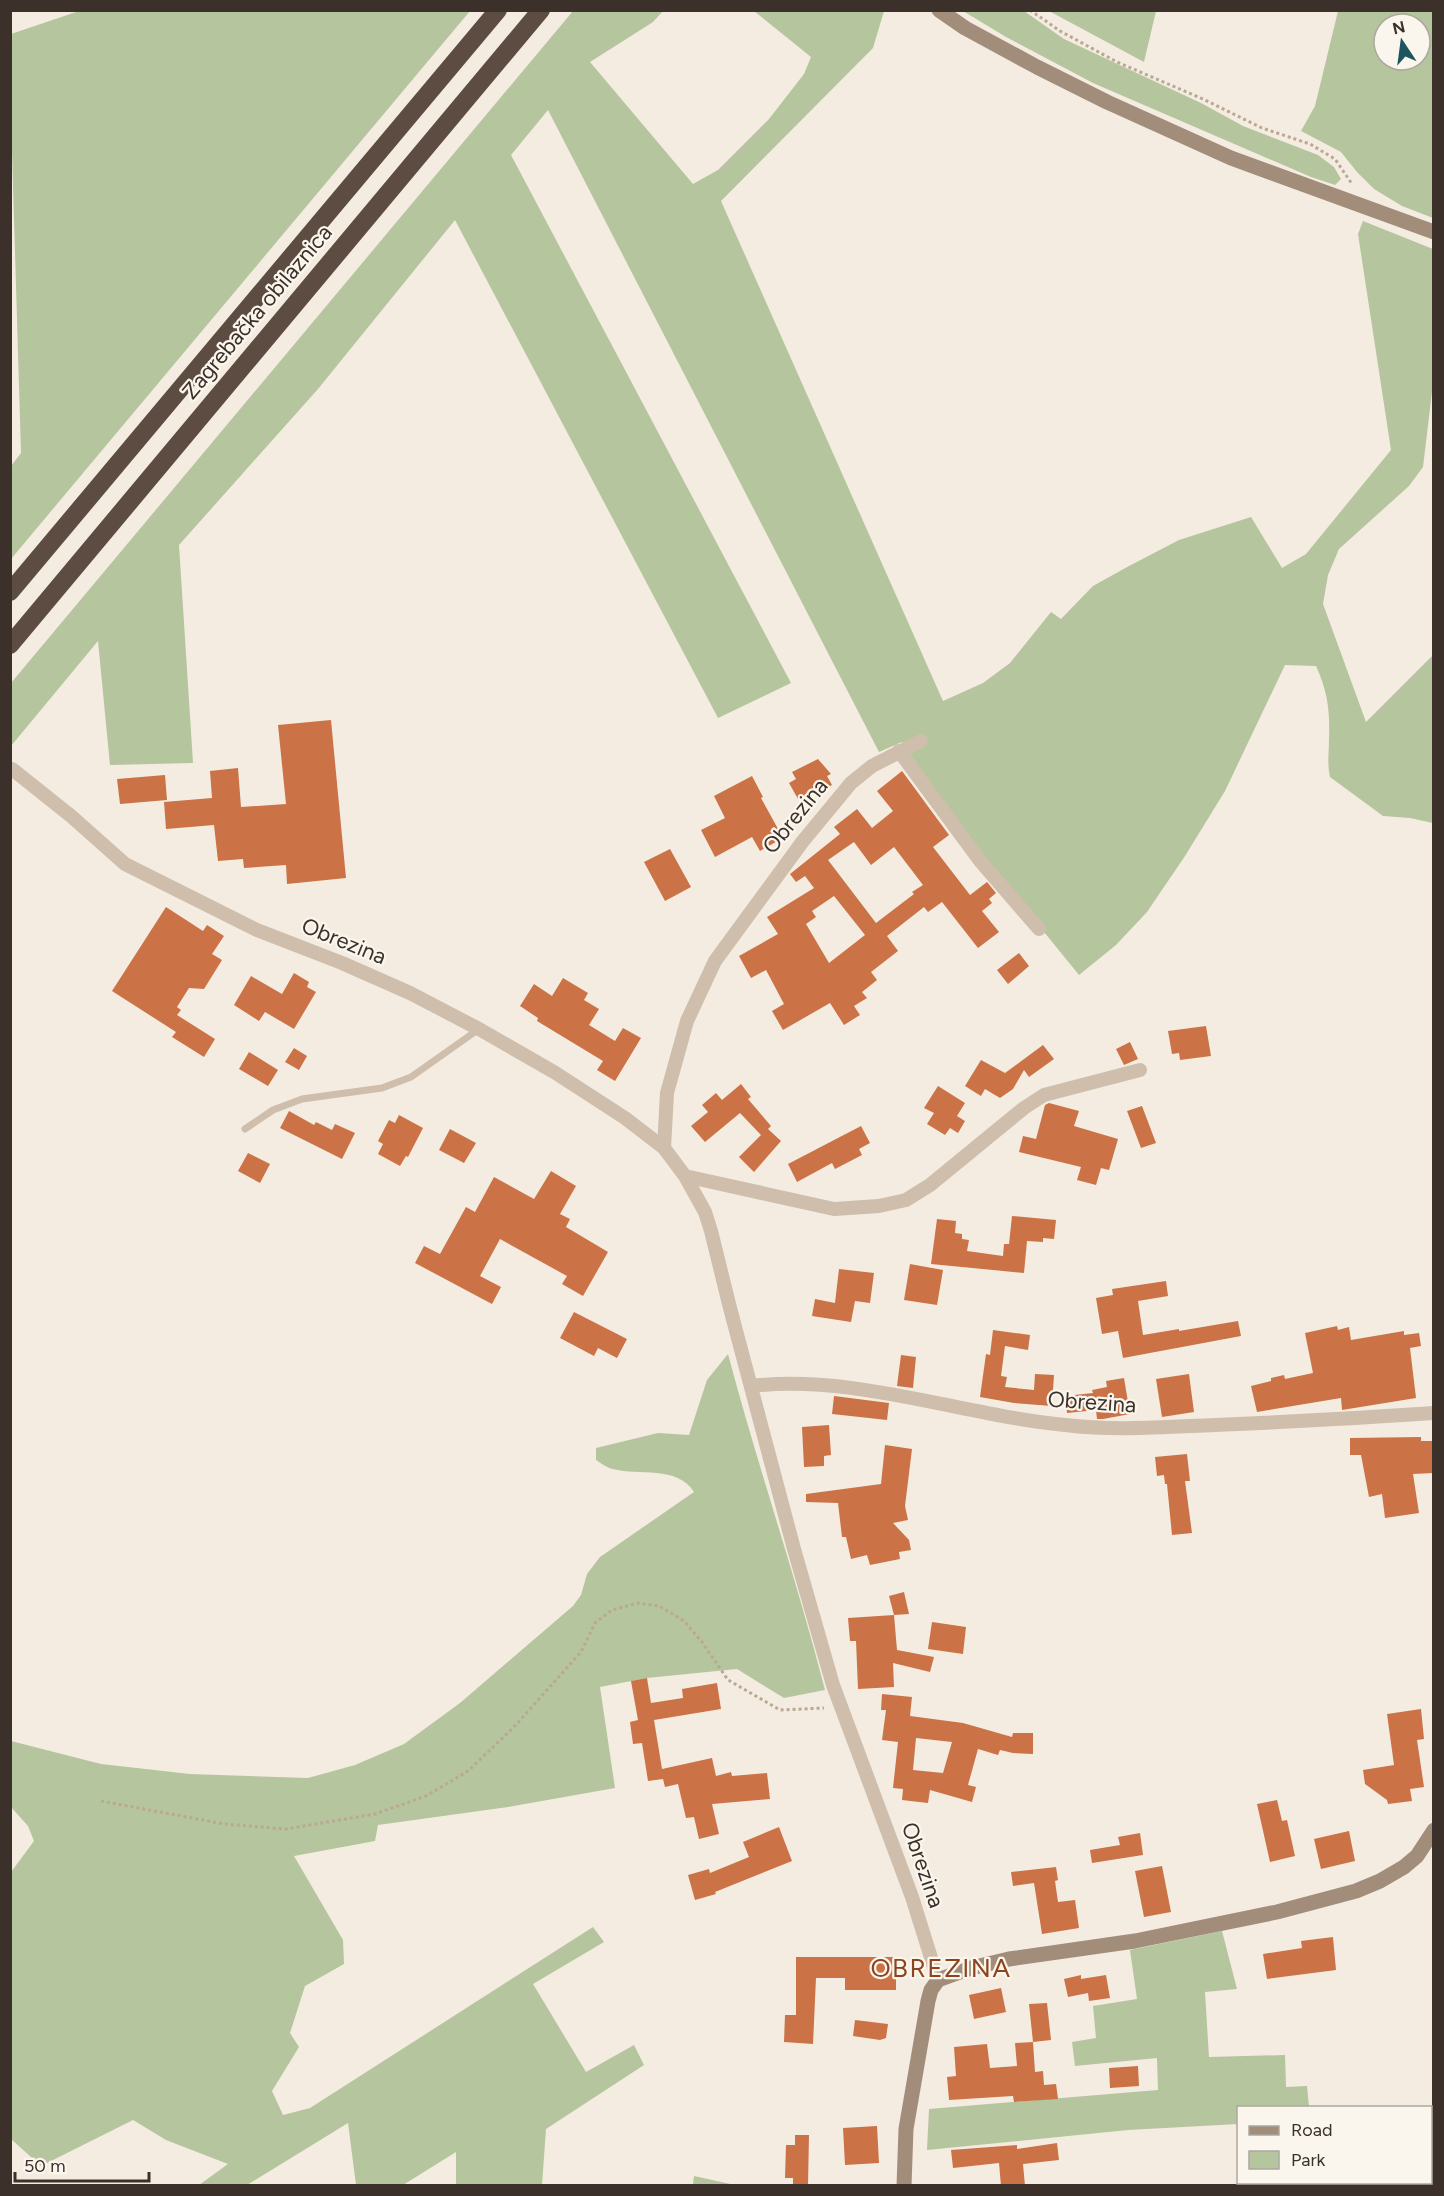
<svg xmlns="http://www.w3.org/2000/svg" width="1444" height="2196" font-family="Figtree,sans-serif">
<rect width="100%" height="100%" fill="#f4ece0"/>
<path fill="#b5c59e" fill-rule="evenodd" d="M82,10L470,11L11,559V466L21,453L11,118V34Z
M573,11H663L653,22L590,62L693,184L718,170L769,119L804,74L811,57L754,11H884L873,48L721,201L943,701L983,683L1010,663L1051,612L1061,619L1093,586L1129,566L1179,540L1251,517L1282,568L1306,554L1391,450L1358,234L1363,221L1433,249L1434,375L1423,467L1409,486L1339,549L1328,575L1323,604L1366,722L1433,655V823L1410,818L1383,816L1330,777C1327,763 1329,753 1329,739C1330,712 1328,692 1316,666L1285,665L1225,791L1185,856L1147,912L1116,945L1079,975L958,826L902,742L879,752L548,110L511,155L791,683L718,718L455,220L318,389L179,545L193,763L110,765L98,641L11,746V683Z
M963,11H1024L1064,39L1201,103L1243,126L1318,155L1334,167L1341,179L1335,185L1311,177L1093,83L1006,37Z
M1049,11H1156L1144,62Z
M1338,11H1433V218L1402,206L1374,189L1357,172L1341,152L1301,131L1315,106ZM1384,24H1420V60H1384Z
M728,1354C758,1467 796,1577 825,1690L784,1698L737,1669L647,1678L600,1687L615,1788L508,1807L378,1825L375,1841L294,1856L343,1940L344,1964L305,1986L290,2033L299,2047L272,2091L283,2115L310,2108L593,1927L604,1942L533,1984L586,2072L634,2045L644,2065L546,2129L542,2185H456V2152L403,2185H356L348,2123L247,2185H199L228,2164L166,2140L133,2120L41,2166L11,2139V1872L34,1841L28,1826L11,1807V1741L101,1764L190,1774L308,1778L355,1765L404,1744L460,1703L573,1606L581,1595L587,1574L600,1557L694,1492C677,1465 639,1476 613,1469C607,1468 601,1463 596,1460V1448L658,1433L689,1435L707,1380Z
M1222,1931L1237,1989L1205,1992L1209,2057L1285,2055L1286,2087L1307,2086L1309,2107L1238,2108V2124L1128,2130L927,2150L929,2109L1158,2090L1157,2058L1075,2066L1072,2042L1096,2038L1093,2006L1137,1999L1130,1950Z
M694,2176L735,2185H693Z"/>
<path fill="#cb7247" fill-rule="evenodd" d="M331,720L346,878L287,884L286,865L244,868L243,859L218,861L214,825L166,829L164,802L212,798L210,771L238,768L241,807L286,804L278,725Z
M818,759L831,774L827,776L832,785L820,791L819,788L798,799L789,783L796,779L792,772Z
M902,771L949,835L933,847L970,895L987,882L996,893L989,899L992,903L982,911L999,932L978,948L942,902L928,912L924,907L887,936L898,951L871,972L877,980L862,992L867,998L854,1006L860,1015L844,1025L830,1003L783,1030L772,1011L784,1004L766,970L751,978L739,956L778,934L767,917L814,888L805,876L796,882L790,874L840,834L834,827L857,809L872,828L893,811L877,791ZM854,842L871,865L894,847L923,885L912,892L914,894L876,923L828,860ZM834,896L865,935L829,963L806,924L816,917L812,911Z
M165,775L167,800L120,804L117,779Z
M752,776L763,797L761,798L783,838L760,851L752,837L715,857L701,830L725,818L714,796Z
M670,849L691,887L665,901L644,862Z
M166,907L203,931L207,925L224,936L212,954L222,960L204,989L189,988L177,1007L181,1010L177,1015L215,1039L204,1057L172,1037L176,1032L112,991Z
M1019,953L1029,966L1008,984L997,970Z
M294,973L309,982L307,987L316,992L294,1029L265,1012L259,1021L234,1005L251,976L282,994Z
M563,978L588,993L584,1000L599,1009L589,1025L615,1041L623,1028L641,1038L615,1081L597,1070L603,1061L537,1021L538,1018L520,1006L534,984L552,996Z
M1206,1026L1211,1056L1180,1060L1179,1053L1172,1054L1168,1031Z
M1130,1042L1138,1059L1124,1065L1116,1049Z
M1043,1045L1054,1059L1029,1077L1024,1070L1013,1089L1000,1098L985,1089L981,1096L965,1086L981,1060L1005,1073Z
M294,1048L307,1056L299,1070L285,1062Z
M249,1052L278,1070L268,1086L239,1069Z
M741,1084L751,1097L748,1099L771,1126L768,1129L781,1141L754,1172L739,1157L761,1135L740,1113L705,1142L691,1126L708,1112L702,1105L716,1093L722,1100Z
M938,1086L965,1103L957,1116L965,1121L958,1133L950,1128L945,1135L927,1124L934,1113L924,1108Z
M1049,1103L1079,1111L1074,1126L1118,1139L1109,1170L1101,1168L1096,1185L1077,1180L1081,1167L1019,1152L1023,1136L1036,1139L1045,1105Z
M1142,1106L1156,1143L1141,1148L1127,1111Z
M289,1111L314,1125L316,1122L332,1130L335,1124L355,1133L342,1159L280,1128Z
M399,1115L423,1128L408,1157L406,1156L400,1166L378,1154L383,1144L378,1141L389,1120L395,1123Z
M861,1126L870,1143L859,1149L862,1155L835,1169L832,1163L797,1182L788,1164Z
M450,1129L476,1143L464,1163L439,1150Z
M248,1153L270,1164L260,1183L238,1171Z
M551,1171L576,1186L560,1214L570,1219L566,1227L608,1252L583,1296L562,1284L567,1276L500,1239L480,1276L501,1287L492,1304L415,1263L424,1246L440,1254L466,1207L475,1212L494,1177L534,1199Z
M1012,1216L1056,1220L1054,1239L1043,1238V1242L1027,1241L1024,1273L931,1264L937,1219L956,1221L955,1233L962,1234V1239L969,1240L967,1251L1003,1256L1004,1244H1009Z
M910,1264L943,1270L937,1305L904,1300Z
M839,1269L874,1273L870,1303L855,1301L851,1322L812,1316L815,1299L835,1303Z
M1166,1281L1168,1296L1138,1301L1143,1335L1179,1329V1331L1238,1321L1241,1336L1123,1358L1118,1331L1102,1334L1096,1298L1113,1295L1112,1289Z
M574,1312L627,1339L617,1358L598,1348L594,1356L560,1338Z
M1337,1326L1338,1330L1349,1327L1351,1340L1404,1331V1335L1419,1333L1421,1346L1410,1348L1416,1398L1342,1410L1341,1398L1257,1412L1251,1386L1271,1381V1378L1284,1375L1285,1379L1313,1373L1305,1333Z
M993,1330L1030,1335L1028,1350L1005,1346L1001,1376L1007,1377L1005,1387L1034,1390L1035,1374L1054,1375L1052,1406L1014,1403L980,1397L986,1354L990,1355Z
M901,1355L916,1357L913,1388L897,1386Z
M1189,1374L1194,1412L1162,1417L1156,1379Z
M1124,1378L1130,1414L1103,1419H1097L1096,1410L1067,1413L1065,1396L1093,1393L1092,1390L1107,1387L1106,1381Z
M834,1396L889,1403L887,1420L832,1414Z
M829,1425L831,1455L824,1456V1466L804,1467L802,1427Z
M1421,1437V1441H1434V1473L1413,1474L1419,1513L1385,1518L1382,1494L1369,1497L1361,1455H1350V1438Z
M885,1445L912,1449L905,1506L908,1520L893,1523L909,1540L911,1550L899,1552L900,1559L870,1565L867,1555L851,1559L846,1537H842L838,1503L806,1502V1494L881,1484Z
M1187,1454L1190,1481H1185L1192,1533L1172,1535L1167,1484H1165L1164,1475L1157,1476L1155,1457Z
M904,1592L909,1614L894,1615L889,1596Z
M894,1615L897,1650L934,1657L930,1672L893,1663L894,1687L858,1689L856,1641H850L848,1618Z
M932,1622L966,1627L963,1654L928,1649Z
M647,1678L651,1703L683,1698L682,1689L717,1683L721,1709L654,1720L662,1769L712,1758L716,1776L731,1772L732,1776L767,1773L770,1799L712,1804L719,1834L699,1839L694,1817L686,1818L678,1784L665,1787L663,1779L648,1781L642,1743L633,1744L630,1722L638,1720L631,1681Z
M882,1694L912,1697L910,1716L963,1723L1012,1737L1013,1733H1033V1754L1013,1753L1000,1750L998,1755L978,1749L968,1785L976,1787L972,1802L930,1790L928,1803L902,1800L903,1789L893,1788L898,1742L882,1740L886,1710H881ZM916,1738L952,1742L943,1773L913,1770Z
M1421,1709L1424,1739L1417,1740L1424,1787L1410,1789L1412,1801L1388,1804L1387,1800L1365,1784L1363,1770L1394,1765L1387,1714Z
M1277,1800L1282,1821L1287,1820L1295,1856L1270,1862L1257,1804Z
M779,1827L792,1861L715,1892L716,1894L695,1900L688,1875L709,1869L710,1873L749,1857L743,1842Z
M1349,1831L1355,1861L1321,1869L1314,1839Z
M1140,1833L1143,1855L1092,1863L1090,1850L1120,1845L1118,1837Z
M1162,1866L1171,1912L1144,1917L1135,1871Z
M1056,1867L1058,1880L1055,1881L1058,1902L1075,1900L1079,1928L1042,1934L1034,1883L1013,1886L1011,1872Z
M1333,1937L1336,1970L1267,1979L1263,1954L1302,1948L1301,1941Z
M796,1957H896V1990H845V1978H816L813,2044L784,2042L785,2015H796Z
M1081,1975V1979L1106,1975L1110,1998L1089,2001L1088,1993L1068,1997L1064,1979Z
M1001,1988L1006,2012L974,2019L969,1995Z
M1047,2003L1051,2040L1033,2042L1029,2004Z
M855,2020L888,2024L886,2038L880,2040L853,2036Z
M1033,2042L1035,2072L1043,2071L1044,2085L1056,2084L1058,2099L1014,2102L1013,2096L949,2100L947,2077L956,2076L954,2047L987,2044L990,2068L1017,2066L1015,2043Z
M1138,2066L1139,2086L1110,2088L1109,2068Z
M877,2126L879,2163L845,2165L843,2128Z
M795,2135H809L808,2186H793V2178H785L786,2145H795Z
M1057,2143L1059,2160L1023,2164L1025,2186H1001L999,2163L953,2168L951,2150L1017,2145V2149Z"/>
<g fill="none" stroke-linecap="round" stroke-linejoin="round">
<path stroke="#baa894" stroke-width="3" stroke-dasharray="3 3" stroke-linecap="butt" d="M1030,10L1060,31L1117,62L1203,99L1262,128L1310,144L1335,159L1352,184
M101,1801L224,1824L286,1829L375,1814L426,1796L468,1771L513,1728L581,1652L595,1623L612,1610L638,1603L659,1606L684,1621L702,1642L728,1680L780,1710L824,1708
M1434,2014V2038"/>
<path stroke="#cebeab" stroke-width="7" d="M245,1129L273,1110L302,1099L382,1088L411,1077L479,1029"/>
<path stroke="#cebeab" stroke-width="14" d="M899,751L981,862L1039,929
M12,769L71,816L125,864L257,930L342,963L410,993L479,1029L554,1072L625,1118L664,1148L685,1176L705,1212L711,1231L730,1308L794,1549L833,1685L912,1897L938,1980
M664,1148L667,1093L687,1021L715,961L803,841L851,783L872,766L921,741
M685,1176L834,1209L879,1206L906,1200L930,1185L1024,1108L1044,1095L1140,1070
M751,1386C857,1374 960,1415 1065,1425C1115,1431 1165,1427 1215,1425C1288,1422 1361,1418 1434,1413"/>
<path stroke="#a28d7b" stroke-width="15" d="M939,10L965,28L1037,67L1107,102L1231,158L1434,232
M904,2186L906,2129L928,2001L931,1990L938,1980L971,1968L1009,1959L1135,1941L1277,1912L1356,1891L1380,1881L1404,1867L1417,1856L1434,1830"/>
<path stroke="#5c4c41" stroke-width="18" d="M10,592L498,10
M10,645L541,10"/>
</g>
<g text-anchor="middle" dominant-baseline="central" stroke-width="4.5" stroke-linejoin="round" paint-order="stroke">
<g font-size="22" fill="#3b312a" stroke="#fbf6ed">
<text transform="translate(257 312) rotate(-50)">Zagrebačka obilaznica</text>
<text transform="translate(795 816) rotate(-51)">Obrezina</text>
<text transform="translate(344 941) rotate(22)">Obrezina</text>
<text transform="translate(1092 1402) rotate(4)">Obrezina</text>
<text transform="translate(923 1865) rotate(71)">Obrezina</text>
</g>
<g font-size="26" letter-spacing="1.5" fill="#8e431f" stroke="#fbf6ed">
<text x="941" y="1968">OBREZINA</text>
</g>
</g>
<rect width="1444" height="2196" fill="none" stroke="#3b312a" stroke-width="24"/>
<rect x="1237" y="2106" width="195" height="78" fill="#fbf6ed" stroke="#aea79f" stroke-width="1.5"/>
<rect x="1249" y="2126" width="30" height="9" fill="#a28d7b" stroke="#aea79f" stroke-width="1.5"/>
<text x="1291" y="2136" font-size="18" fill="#3b312a">Road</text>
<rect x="1249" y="2151" width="30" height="18" fill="#b5c59e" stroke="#aea79f" stroke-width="1.5"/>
<text x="1291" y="2166" font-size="18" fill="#3b312a">Park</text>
<g transform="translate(1402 42) rotate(347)"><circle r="28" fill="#fbf6ed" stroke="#aea79f" stroke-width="1.5"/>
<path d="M0-4.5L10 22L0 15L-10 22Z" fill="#1d555f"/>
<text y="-9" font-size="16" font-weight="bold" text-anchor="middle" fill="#3b312a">N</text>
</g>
<path d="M15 2172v9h134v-9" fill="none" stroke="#3b312a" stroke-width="3"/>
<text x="24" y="2172" font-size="18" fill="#3b312a" stroke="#fbf6ed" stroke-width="4.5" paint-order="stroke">50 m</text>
</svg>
